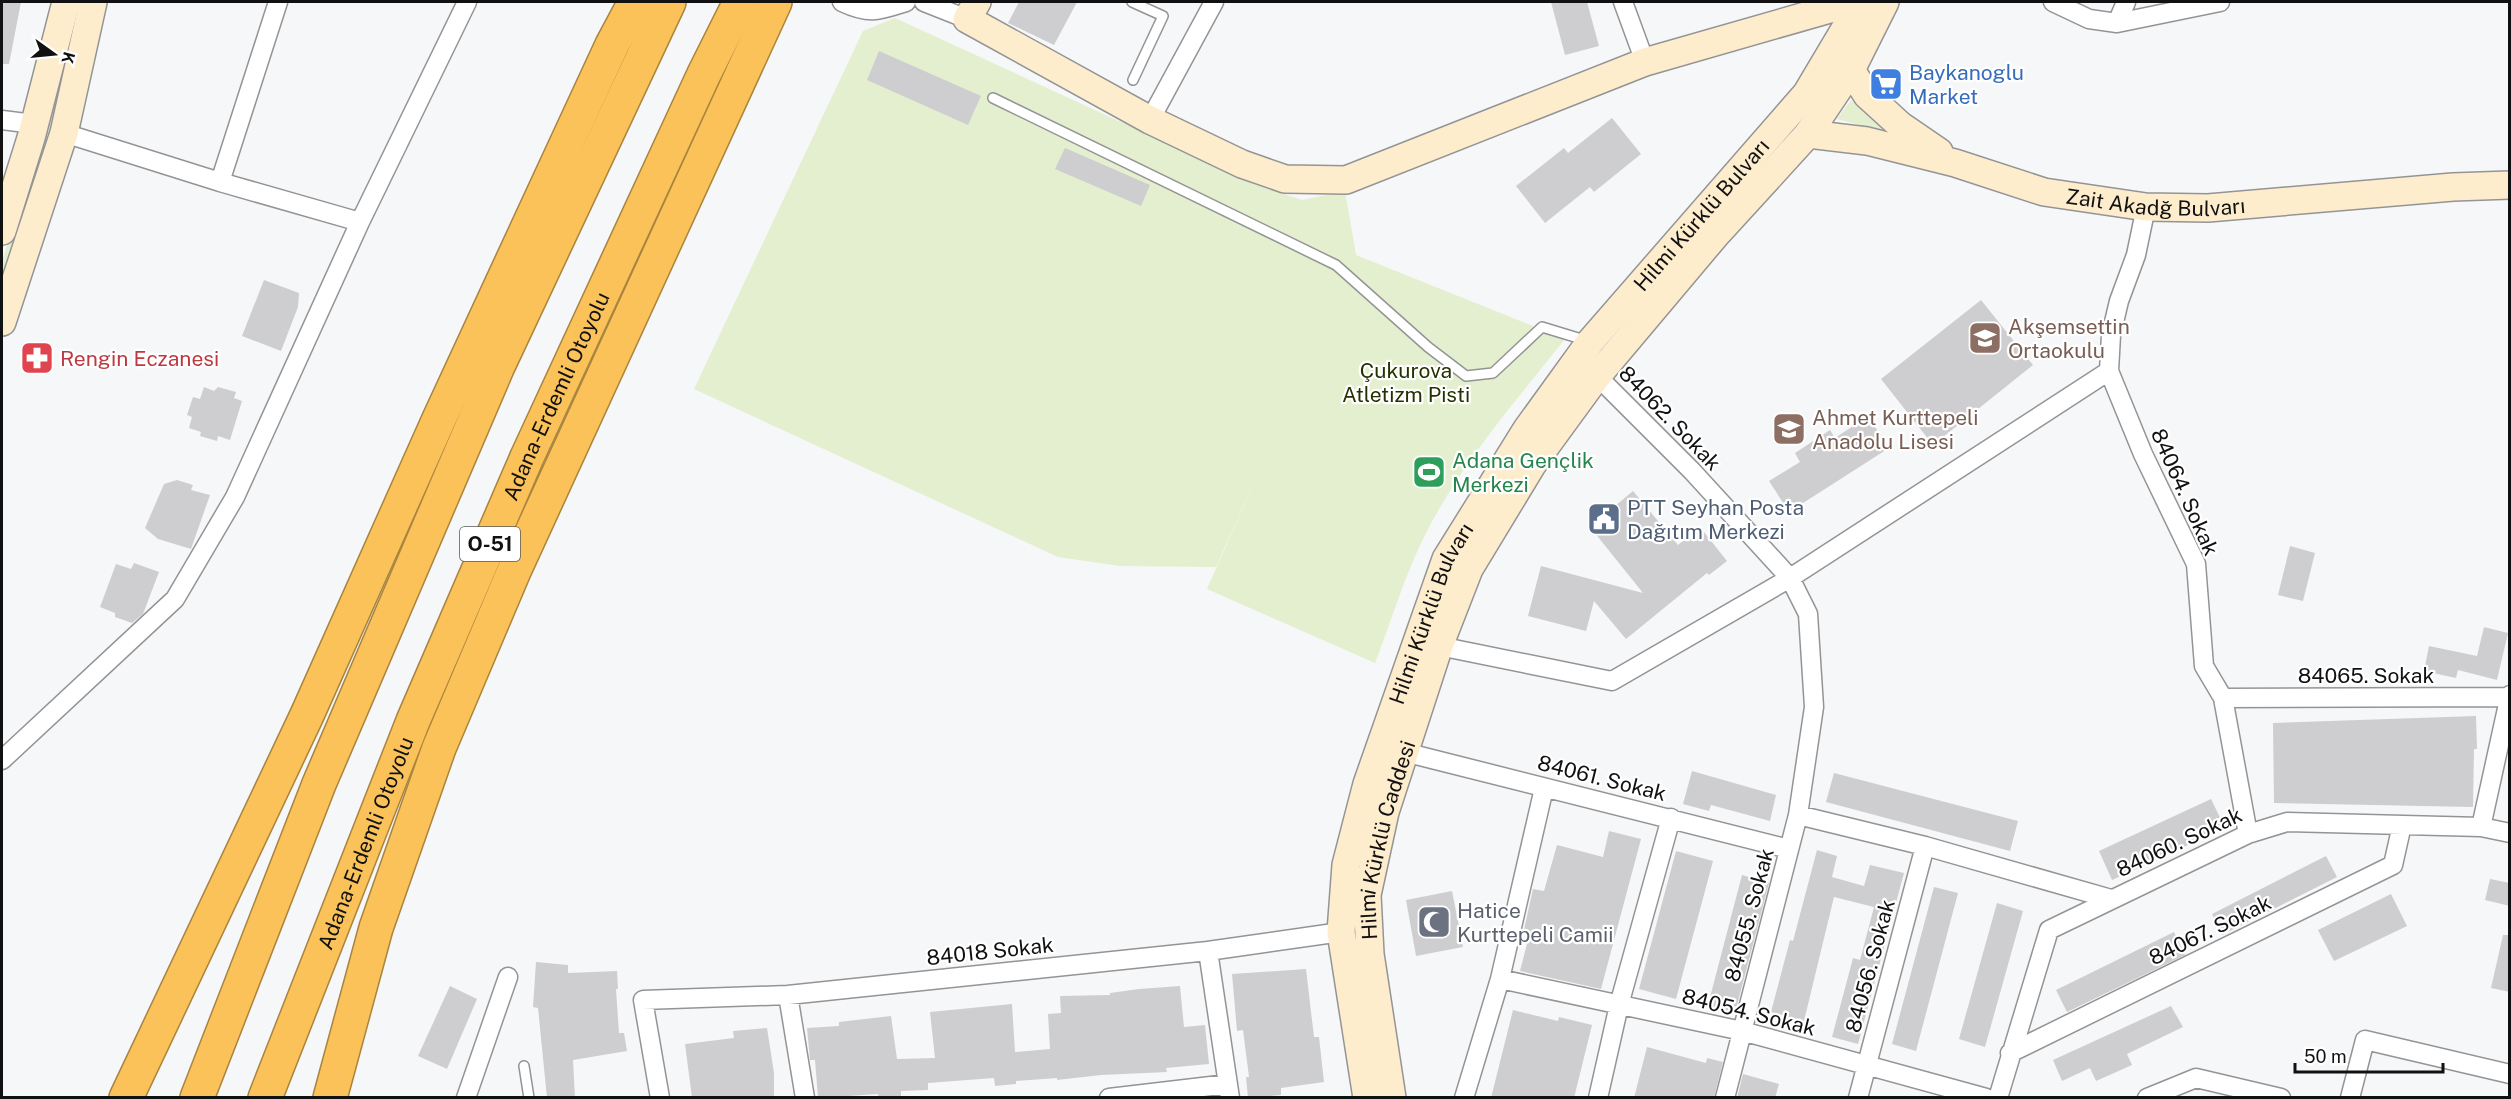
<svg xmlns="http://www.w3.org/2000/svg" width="2511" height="1099" font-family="'Public Sans',sans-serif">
<rect width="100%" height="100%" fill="#f6f7f8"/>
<path fill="#e3efce" d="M75,2H85L58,114L2,295V261L38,147Z
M895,18L1260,186L1302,200L1345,191L1356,255L1565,339C1515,402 1461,463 1425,535C1405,574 1391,622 1375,663L1207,589L1265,458L1216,567L1120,566L1058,557L694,389L863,31Z
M1851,100L1892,134L1837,119Z"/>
<path fill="#ceced0" d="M2,2H21L9,64H2Z
M1019,2H1077L1054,45L1008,23Z
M1551,2H1587L1599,46L1565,55Z
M879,51L981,96L968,125L867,80Z
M1612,118L1641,154L1594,192L1590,187L1545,223L1516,186L1564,148L1568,153Z
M1065,148L1150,185L1141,206L1055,169Z
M264,280L299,293L298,307L281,351L242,336Z
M1981,300L2033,365L1933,445L1881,379Z
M204,387L214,391L218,387L236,392L234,398L242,401L230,440L218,436L217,441L200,436L201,432L189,428L192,417L187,415L193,397L200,399Z
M1868,416L1889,448L1789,512L1769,481L1800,462L1795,453L1830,430L1835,438Z
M177,480L193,485L191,490L210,495L191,549L158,539L145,528L164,484Z
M1633,491L1678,545L1700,527L1727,561L1709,575L1707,573L1626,639L1594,601L1586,631L1528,616L1541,566L1643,593L1590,527Z
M2290,546L2315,553L2303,601L2278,595Z
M134,563L159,572L143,614L132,623L115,617V613L100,607L116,564L131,569Z
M2484,627L2508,633L2497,680L2458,670L2456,678L2424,671L2429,646L2477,656Z
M2476,716L2477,749H2474L2473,807L2274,803L2273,723Z
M1692,771L1776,795L1770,821L1711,805L1709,811L1683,804Z
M1834,773L2018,821L2010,851L1826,802Z
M2211,799L2225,828L2112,880L2099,851Z
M1609,831L1641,839L1601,989L1520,971L1529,936L1523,934L1533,889L1544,891L1557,845L1603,857Z
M1817,850L1837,856L1832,877L1864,886L1870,865L1904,873L1858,1044L1832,1037L1853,958L1860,960L1874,907L1834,897L1804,1021L1771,1012L1790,940L1793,941Z
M1676,851L1713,861L1676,999L1639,989Z
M2326,856L2337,877L2222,935L2212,914Z
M1742,875L1769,883L1735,1013L1708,1005Z
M2490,879L2510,883V906L2485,900Z
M1934,887L1958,893L1916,1051L1892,1044Z
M1452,891L1463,947L1416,956L1406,900Z
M2391,894L2407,926L2334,961L2318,930Z
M1997,903L2023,911L1985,1047L1959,1039Z
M2174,932L2185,955L2067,1012L2056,990Z
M2503,935H2510V992L2491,988Z
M536,962L568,965V973L617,971L618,989H616L619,1033H624L627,1051L573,1060L575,1098H547L538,1008L533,1007Z
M1306,969L1314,1037H1319L1324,1082L1281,1088V1095L1248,1098L1246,1077H1249L1243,1030L1237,1031L1232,974Z
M450,986L477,999L447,1069L418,1056Z
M1180,986L1184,1027L1205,1025L1209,1064L1166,1068L1167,1072L1101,1075L1057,1080V1078L1016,1081V1084L995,1086L994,1078L928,1083V1090L901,1091V1098H879L878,1094L818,1098L815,1060H810L807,1028L839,1026V1022L891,1016L897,1059L935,1058L930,1012L1012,1004L1015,1052L1050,1049L1048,1014L1061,1013L1060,996L1110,995V993L1139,989Z
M2171,1006L2183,1027L2127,1054L2132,1065L2096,1081L2090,1068L2062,1081L2053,1060Z
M1513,1010L1558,1021L1559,1017L1592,1025L1574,1098H1491Z
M767,1028L774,1073V1098H692L685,1044L734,1038L733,1031Z
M1647,1047L1706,1063L1707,1058L1723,1062L1714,1098H1634Z
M1743,1074L1779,1084L1775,1098H1737Z"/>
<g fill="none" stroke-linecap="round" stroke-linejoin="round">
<g stroke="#949496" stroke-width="12">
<path id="lane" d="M1132,2L1163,16L1133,80
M993,98L1336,265L1428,347L1466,376L1493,373L1542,327L1588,341
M524,1066L529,1098"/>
</g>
<g stroke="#949496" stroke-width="21">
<path id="street" d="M842,2C870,15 878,11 906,2
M924,2L967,19
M1623,2L1645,62
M2053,2L2089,19L2117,23L2220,2
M2117,23L2126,2
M2,120L34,124
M1150,120L1214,2
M64,133L220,182L278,2
M220,182L360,222
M2146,207L2136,255L2119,301L2111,335L2109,371L2143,454L2196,564L2204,666L2223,698L2248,834
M1597,376L1692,471L1790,578L1808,614L1814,707L1798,815L1725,1098
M1439,646L1612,681L1790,578L2109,371
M2223,698L2509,697
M1404,752L1789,849
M2,760L175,599L235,497L360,222L467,2
M1798,815L1925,846L2111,899
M2481,827L2510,695
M1208,951L1230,1098
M1500,979L1742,1031L1986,1098
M788,995L805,1098
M2010,1053L2393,865L2402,825
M466,1098L508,977
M660,1098L643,1000L788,995L1208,951L1341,932
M1109,1098L1228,1084
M1464,1098L1500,979L1544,788
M1598,1098L1619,1005L1671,818
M1858,1098L1925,846
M1998,1098L2049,930L2248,834L2287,822L2481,827L2510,833
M2147,1098L2196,1078L2281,1098
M2350,1098L2365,1040L2510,1074"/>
</g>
<g stroke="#949496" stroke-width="30">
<g id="secondary">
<path d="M977,2L967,19L1150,120L1242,164L1285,179L1346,180L1645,62L1854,2"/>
<path d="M1851,70L1867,95L1901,126L1939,152"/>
<path id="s1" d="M1808,134L1867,141L1955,163L2044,192L2146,207L2208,208L2453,187L2510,185"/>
<path d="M2,231L31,138L66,2"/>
<path d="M2,322L64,133L93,2"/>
<path id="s2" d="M1367,1098L1341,932L1346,865L1367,784L1446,559L1527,429L1590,342L1807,93L1861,2"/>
<path id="s3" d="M1392,1098L1370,954L1367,895L1385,812L1439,646L1469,569L1532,465L1597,376L1714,237L1808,134L1851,70L1885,2"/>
</g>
</g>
<g stroke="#a88440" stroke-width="36">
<g id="highway">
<path d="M126,1098L307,715L439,419L612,45L635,2"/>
<path d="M197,1098L319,784L498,366L669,2"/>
<path id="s4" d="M265,1098L413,721L527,457L704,74L740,2"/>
<path d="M330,1098L376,928L439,748L514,571L775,2"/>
</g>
</g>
<use href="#lane" stroke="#fff" stroke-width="9"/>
<use href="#street" stroke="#fff" stroke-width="18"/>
<use href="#secondary" stroke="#feedcd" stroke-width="27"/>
<use href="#highway" stroke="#fac258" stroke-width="33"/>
</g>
<defs>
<g id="supermarket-square" transform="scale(1.725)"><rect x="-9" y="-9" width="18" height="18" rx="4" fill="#3f7fe0" stroke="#fff"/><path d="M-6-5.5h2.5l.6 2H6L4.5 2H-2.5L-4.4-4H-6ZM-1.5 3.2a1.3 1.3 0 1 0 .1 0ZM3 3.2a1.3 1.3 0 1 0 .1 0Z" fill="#fff"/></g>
<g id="school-square" transform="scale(1.725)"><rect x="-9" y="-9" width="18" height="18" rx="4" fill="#8d6e63" stroke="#fff"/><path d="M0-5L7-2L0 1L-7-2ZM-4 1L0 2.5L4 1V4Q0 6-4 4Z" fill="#fff"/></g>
<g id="pharmacy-square" transform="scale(1.725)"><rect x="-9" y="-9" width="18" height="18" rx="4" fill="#e0444e" stroke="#fff"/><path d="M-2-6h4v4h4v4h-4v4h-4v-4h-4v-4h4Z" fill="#fff"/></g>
<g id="stadium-square" transform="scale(1.725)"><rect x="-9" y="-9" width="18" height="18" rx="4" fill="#2e9e5b" stroke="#fff"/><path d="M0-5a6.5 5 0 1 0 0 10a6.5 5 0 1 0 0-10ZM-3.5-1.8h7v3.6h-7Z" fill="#fff"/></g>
<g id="civic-square" transform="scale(1.725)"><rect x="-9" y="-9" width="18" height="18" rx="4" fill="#5c6f8a" stroke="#fff"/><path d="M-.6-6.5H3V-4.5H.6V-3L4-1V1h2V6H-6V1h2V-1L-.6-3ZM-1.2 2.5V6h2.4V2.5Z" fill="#fff"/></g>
<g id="mosque-square" transform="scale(1.725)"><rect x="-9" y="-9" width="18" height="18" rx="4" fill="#6b7280" stroke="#fff"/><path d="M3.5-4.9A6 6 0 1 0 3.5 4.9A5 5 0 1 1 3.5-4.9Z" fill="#fff"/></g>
</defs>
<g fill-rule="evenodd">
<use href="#supermarket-square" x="1886" y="84"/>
<use href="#school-square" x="1985" y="338"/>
<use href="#pharmacy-square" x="37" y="358"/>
<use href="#school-square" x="1789" y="429"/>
<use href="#stadium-square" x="1429" y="472"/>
<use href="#civic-square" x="1604" y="519"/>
<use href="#mosque-square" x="1434" y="922"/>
</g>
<g text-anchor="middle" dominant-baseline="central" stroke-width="4.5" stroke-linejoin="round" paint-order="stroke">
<rect fill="#fff" stroke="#585859" stroke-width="1.5" x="460" y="527" width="60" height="34" rx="4.5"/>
<g font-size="20" font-weight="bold" fill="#111112">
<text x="490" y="544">O-51</text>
</g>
<g font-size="21" fill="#366cbe" stroke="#fff" text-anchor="start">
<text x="1909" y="72">Baykanoglu<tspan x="1909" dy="24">Market</tspan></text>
</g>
<g font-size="21" fill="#111112" stroke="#fff">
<text stroke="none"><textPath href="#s1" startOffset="356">Zait Akadğ Bulvarı</textPath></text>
<text stroke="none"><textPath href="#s2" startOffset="987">Hilmi Kürklü Bulvarı</textPath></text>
<text stroke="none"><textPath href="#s4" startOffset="760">Adana-Erdemli Otoyolu</textPath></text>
<text transform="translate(1670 418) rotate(46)">84062. Sokak</text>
<text transform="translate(2185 492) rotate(66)">84064. Sokak</text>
<text stroke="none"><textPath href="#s2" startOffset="501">Hilmi Kürklü Bulvarı</textPath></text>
<text x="2366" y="675">84065. Sokak</text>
<text transform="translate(1602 778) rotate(14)">84061. Sokak</text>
<text stroke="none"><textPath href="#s3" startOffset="262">Hilmi Kürklü Caddesi</textPath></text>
<text transform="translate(2179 842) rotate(-25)">84060. Sokak</text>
<text stroke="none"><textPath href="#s4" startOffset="274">Adana-Erdemli Otoyolu</textPath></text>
<text transform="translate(1749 915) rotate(-75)">84055. Sokak</text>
<text transform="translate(2210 930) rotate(-26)">84067. Sokak</text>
<text transform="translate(990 951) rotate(-6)">84018 Sokak</text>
<text transform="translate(1870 966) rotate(-75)">84056. Sokak</text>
<text transform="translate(1749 1012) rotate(14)">84054. Sokak</text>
</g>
<g font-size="21" fill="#785e54" stroke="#fff" text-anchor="start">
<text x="2008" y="326">Akşemsettin<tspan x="2008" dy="24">Ortaokulu</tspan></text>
<text x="1812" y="417">Ahmet Kurttepeli<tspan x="1812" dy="24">Anadolu Lisesi</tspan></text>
</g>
<g font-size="21" fill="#be3a42" stroke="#fff" text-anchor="start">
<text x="60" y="358">Rengin Eczanesi</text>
</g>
<g font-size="21" fill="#253200" stroke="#fff">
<text x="1406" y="370">Çukurova<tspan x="1406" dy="24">Atletizm Pisti</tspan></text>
</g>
<g font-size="21" fill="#27864d" stroke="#fff" text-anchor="start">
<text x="1452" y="460">Adana Gençlik<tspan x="1452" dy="24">Merkezi</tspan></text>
</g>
<g font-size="21" fill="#4e5e75" stroke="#fff" text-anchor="start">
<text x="1627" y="507">PTT Seyhan Posta<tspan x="1627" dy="24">Dağıtım Merkezi</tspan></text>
</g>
<g font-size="21" fill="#5b616d" stroke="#fff" text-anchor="start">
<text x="1457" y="910">Hatice<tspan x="1457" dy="24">Kurttepeli Camii</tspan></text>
</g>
</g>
<rect width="2511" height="1099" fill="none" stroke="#111112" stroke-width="6"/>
<g transform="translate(54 54) rotate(105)" stroke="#ffffff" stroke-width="4.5" paint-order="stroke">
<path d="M0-4.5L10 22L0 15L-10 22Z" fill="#111112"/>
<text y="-9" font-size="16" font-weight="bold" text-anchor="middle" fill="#111112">K</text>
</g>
<path d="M2295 1063v9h148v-9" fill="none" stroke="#111112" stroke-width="3"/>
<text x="2304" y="1063" font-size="18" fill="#111112" stroke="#ffffff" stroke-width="4.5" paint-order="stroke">50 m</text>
</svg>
